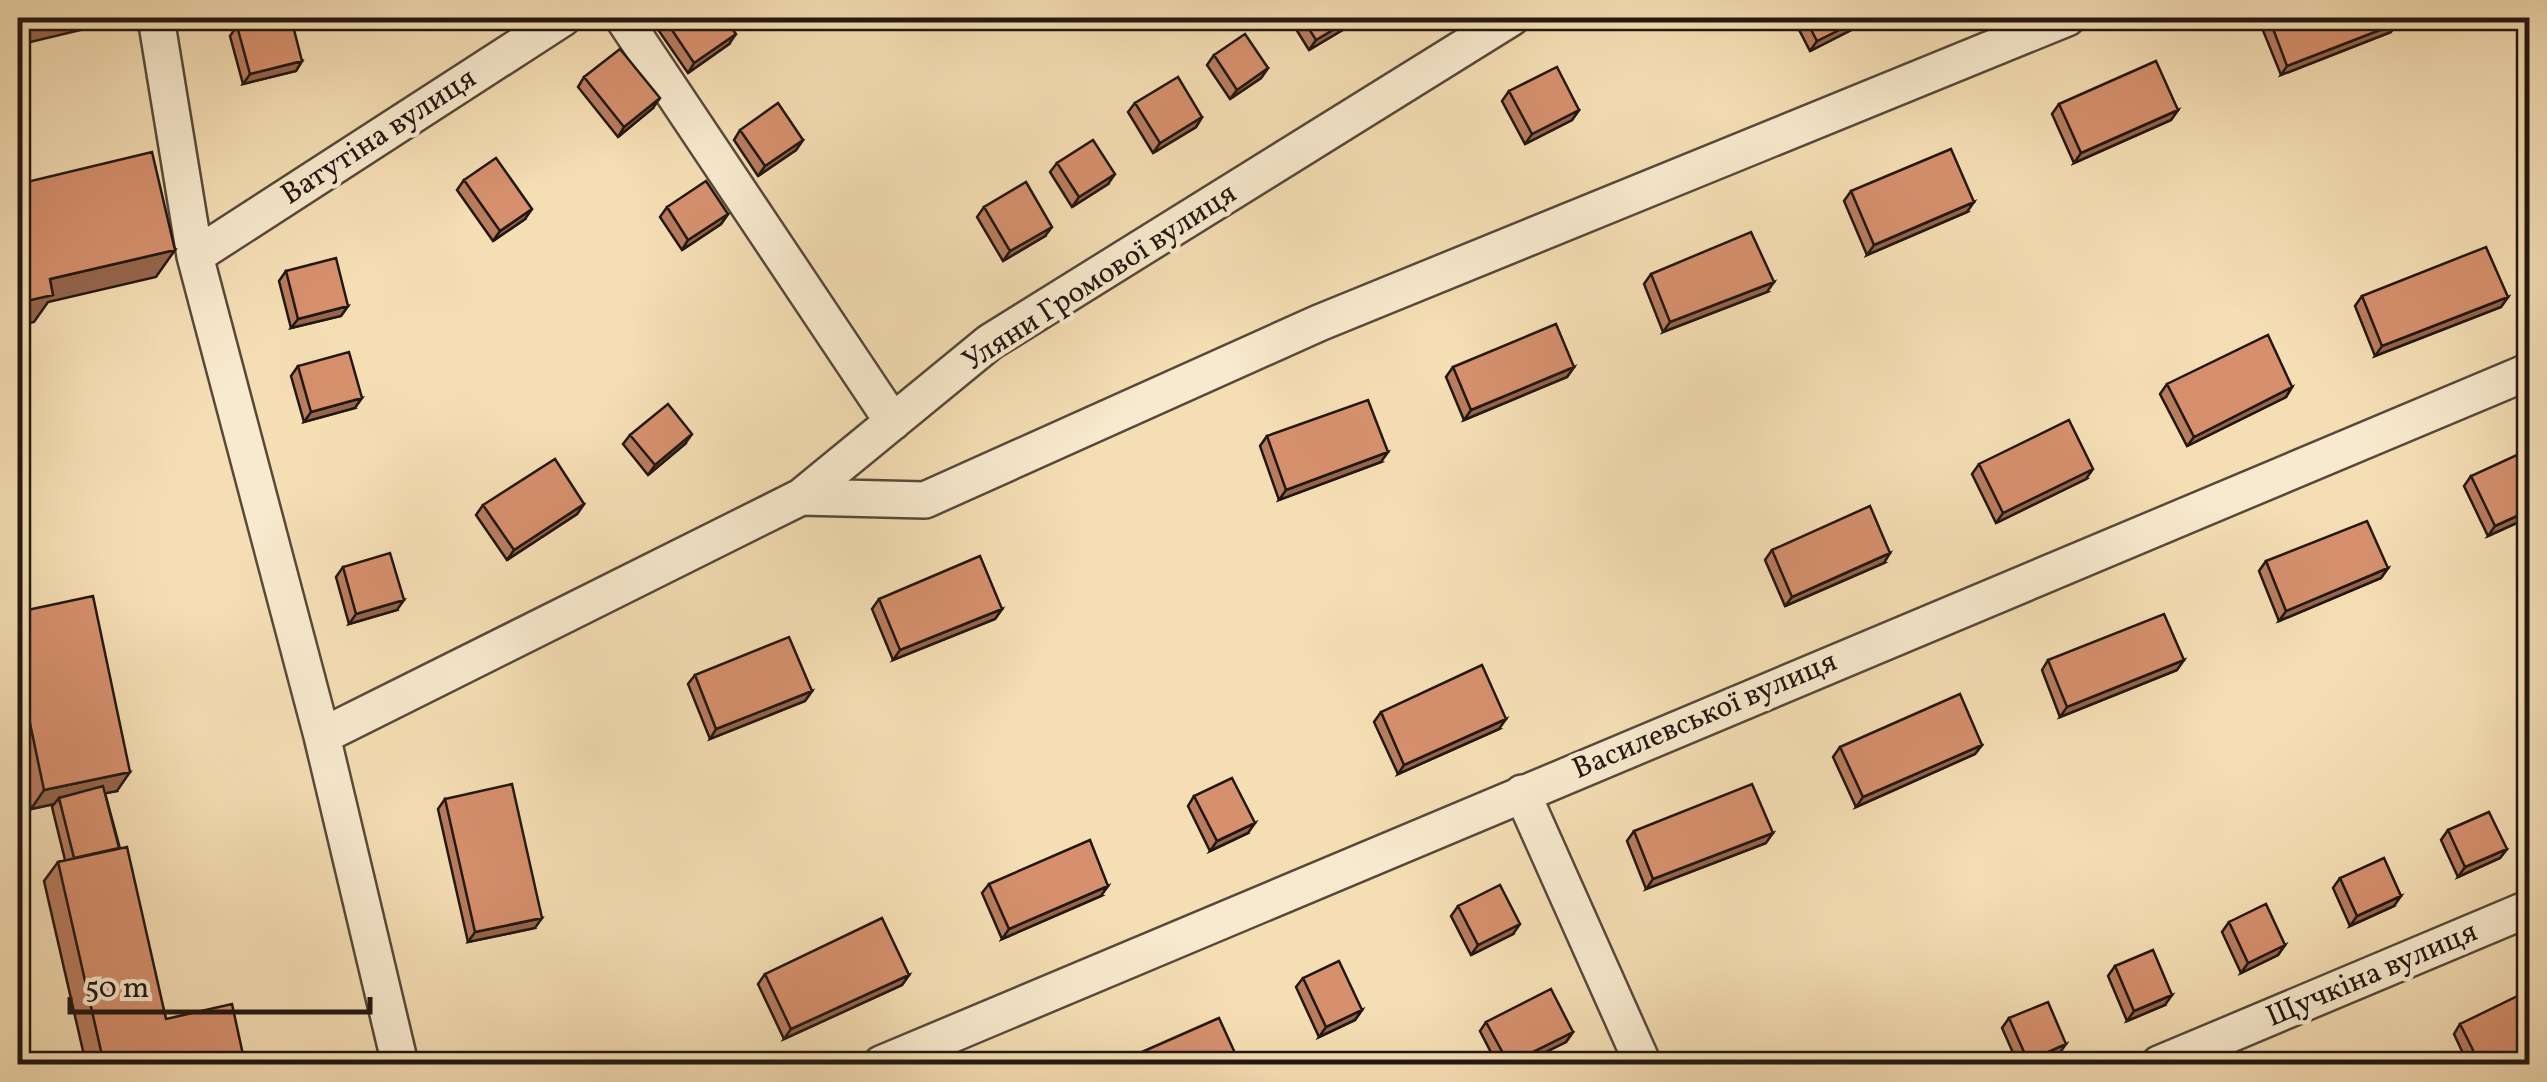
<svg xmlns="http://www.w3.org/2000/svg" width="2547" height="1082" font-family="Vollkorn,serif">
<rect width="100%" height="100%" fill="#f5deb4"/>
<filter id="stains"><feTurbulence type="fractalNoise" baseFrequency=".002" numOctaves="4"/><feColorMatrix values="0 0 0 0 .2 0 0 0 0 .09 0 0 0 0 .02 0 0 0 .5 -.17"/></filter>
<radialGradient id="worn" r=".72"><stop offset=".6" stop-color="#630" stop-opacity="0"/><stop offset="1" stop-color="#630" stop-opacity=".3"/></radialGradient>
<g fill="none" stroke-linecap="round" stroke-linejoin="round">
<g stroke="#57493a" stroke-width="40">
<path id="minor" d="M156,18L195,256L322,736L400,1064
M623,18L893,422
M195,256L563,18
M801,497L925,500L1319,323L2067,18
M322,736L801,497L990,342L1511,18
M1522,793L1643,1064
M881,1064L2530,371
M2159,1064L2530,908"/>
</g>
<use href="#minor" stroke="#f8eace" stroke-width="35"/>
</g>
<path fill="#b87c5f" stroke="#221711" stroke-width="2.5" d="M1289,18H1350L1351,19L1344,29L1309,50Z
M1793,18H1863L1857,27L1810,51Z
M2269,18L2391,32L2281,75L2262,28Z
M666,21L729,44L688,73L659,31Z
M237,26L302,61L296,71L243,84L230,36Z
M1214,55L1268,68L1261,78L1230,99L1207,65Z
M584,77L653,108L618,137L578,87Z
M1509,91L1579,110L1572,120L1525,144L1502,101Z
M1135,103L1202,117L1196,127L1153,153L1128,112Z
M2059,104L2178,110L2171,120L2074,163L2052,114Z
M740,130L803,140L796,150L758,176L734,140Z
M1057,163L1108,184L1072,207L1050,172Z
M464,180L525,219L493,241L457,190Z
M1851,191L1967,212L1867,255L1844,201Z
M667,207L728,214L721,224L682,250L660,217Z
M984,207L1045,236L1003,261L977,217Z
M286,271L348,306L341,316L291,328L279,281Z
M1651,274L1767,292L1663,332L1644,284Z
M2362,296L2508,297L2501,307L2375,356L2355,306Z
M298,366L355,408L304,422L291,376Z
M1453,367H1574L1567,377L1464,420L1446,377Z
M2167,384L2292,387L2286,397L2187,446L2160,394Z
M630,435L685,444L648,475L623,444Z
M1267,436L1381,462L1279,500L1260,446Z
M1979,464L2086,479L1996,523L1972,474Z
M2471,476L2530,517L2488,536L2464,486Z
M584,504L577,514L507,560L476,515L483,505Z
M1772,550L1884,563L1785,606L1765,560Z
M2266,561L2388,568L2381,578L2279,621L2259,571Z
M343,567L397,610L349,624L336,577Z
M879,599L1002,609L995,619L893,660L872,609Z
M18,612L117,791L105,793L166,1019L245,1064H86L44,881L58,862L65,860L52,807L54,804L31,809L18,747Z
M2048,660L2177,670L2060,717L2042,670Z
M695,675L812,691L805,701L710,739L688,684Z
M1381,712L1499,729L1398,774L1374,722Z
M1982,745L1975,754L1856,807L1833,757L1840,747Z
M1194,796L1248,833L1210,851L1188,806Z
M445,799L535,928L468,942L438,809Z
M2448,830L2507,849L2500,858L2458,877L2441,840Z
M1634,831L1766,843L1646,889L1627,841Z
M2340,878L2394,906L2350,926L2333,888Z
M989,884L1101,896L1002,939L982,893Z
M1458,906L1513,934L1471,955L1451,916Z
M2229,922L2285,945L2278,955L2241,973L2222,932Z
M2115,966L2165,1005L2127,1021L2108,976Z
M765,974L909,975L902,985L784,1039L758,984Z
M1303,978L1362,1010L1355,1020L1319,1037L1296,987Z
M2009,1018L2059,1054L2036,1064H2018L2002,1028Z
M1486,1022L1573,1032L1566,1042L1521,1064H1497L1480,1031Z
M2460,1024L2530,1064H2468L2454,1034Z"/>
<path fill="#96654d" stroke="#221711" stroke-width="2.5" d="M66,18H110L106,24L18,45V29Z
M1863,18L1857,27L1810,51L1817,41Z
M1351,19L1344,29L1309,50L1316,40Z
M2398,23L2391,32L2281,75L2287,66Z
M736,34L729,44L688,73L694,63Z
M302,61L296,71L243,84L250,74Z
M1268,68L1261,78L1230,99L1237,90Z
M660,98L653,108L618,137L624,127Z
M1579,110L1572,120L1525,144L1532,134Z
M2178,110L2171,120L2074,163L2081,153Z
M1202,117L1196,127L1153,153L1160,143Z
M803,140L796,150L758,176L765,166Z
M1115,174L1108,184L1072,207L1079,197Z
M1974,202L1967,212L1867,255L1874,245Z
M532,209L525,219L493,241L500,231Z
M728,214L721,224L682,250L688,240Z
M1052,227L1045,236L1003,261L1010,251Z
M175,250L156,277L48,302L34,322L18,326V303L50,279Z
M1774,282L1767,292L1663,332L1670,322Z
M2508,297L2501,307L2375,356L2382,346Z
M348,306L341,316L291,328L298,319Z
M1574,367L1567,377L1464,420L1471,410Z
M2292,387L2286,397L2187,446L2194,437Z
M362,398L355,408L304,422L311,412Z
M692,434L685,444L648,475L655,465Z
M1388,452L1381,462L1279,500L1286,490Z
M2093,469L2086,479L1996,523L2003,513Z
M584,504L577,514L507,560L514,550Z
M2530,510V517L2488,536L2495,526Z
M1890,553L1884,563L1785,606L1792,597Z
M2388,568L2381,578L2279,621L2286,611Z
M404,600L397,610L349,624L356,614Z
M1002,609L995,619L893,660L900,650Z
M2184,660L2177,670L2060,717L2067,707Z
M812,691L805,701L710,739L716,729Z
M1506,719L1499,729L1398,774L1404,765Z
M1982,745L1975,754L1856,807L1863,797Z
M130,772L117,791L60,803L59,798L54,804L31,809L44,790Z
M1255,823L1248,833L1210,851L1217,841Z
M1773,833L1766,843L1646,889L1653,879Z
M2507,849L2500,858L2458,877L2465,867Z
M1108,886L1101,896L1002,939L1009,929Z
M2401,896L2394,906L2350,926L2357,916Z
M542,918L535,928L468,942L475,932Z
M1520,924L1513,934L1471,955L1478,945Z
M2285,945L2278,955L2241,973L2248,963Z
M909,975L902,985L784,1039L791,1029Z
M2172,995L2165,1005L2127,1021L2134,1011Z
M1362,1010L1355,1020L1319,1037L1326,1027Z
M1573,1032L1566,1042L1521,1064H1508Z
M2066,1044L2059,1054L2036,1064H2025L2028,1061Z"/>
<path fill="#d6906e" stroke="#221711" stroke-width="2.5" d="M18,18H66L18,29Z
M268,18H291L302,61L250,74L237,26Z
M672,18H724L736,34L694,63L666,21Z
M1302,18H1350L1351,19L1316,40Z
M1805,18H1863L1817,41Z
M2269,18H2396L2398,23L2287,66Z
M1245,34L1268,68L1237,90L1214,55Z
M620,49L660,98L624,127L584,77Z
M2156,61L2178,110L2081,153L2059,104Z
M1557,67L1579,110L1532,134L1509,91Z
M1178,77L1202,117L1160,143L1135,103Z
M778,103L803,140L765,166L740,130Z
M1093,140L1115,174L1079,197L1057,163Z
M1951,149L1974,202L1874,245L1851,191Z
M152,152L175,250L50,279L53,295L18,303V177L26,175L27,182Z
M496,158L532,209L500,231L464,180Z
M706,181L728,214L688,240L667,207Z
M1026,182L1052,227L1010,251L984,207Z
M1751,232L1774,282L1670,322L1651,274Z
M2486,247L2508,297L2382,346L2362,296Z
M336,258L348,306L298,319L286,271Z
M1556,324L1574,367L1471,410L1453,367Z
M2268,335L2292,387L2194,437L2167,384Z
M349,352L362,398L311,412L298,366Z
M1368,400L1388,452L1286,490L1267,436Z
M668,404L692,434L655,465L630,435Z
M2069,420L2093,469L2003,513L1979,464Z
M2530,449V510L2495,526L2471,476Z
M555,459L584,504L514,550L483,505Z
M1870,506L1890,553L1792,597L1772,550Z
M2367,521L2388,568L2286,611L2266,561Z
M390,553L404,600L356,614L343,567Z
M980,556L1002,609L900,650L879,599Z
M93,596L130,772L44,790L18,666V612Z
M2164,614L2184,660L2067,707L2048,660Z
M789,637L812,691L716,729L695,675Z
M1482,665L1506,719L1404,765L1381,712Z
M1960,694L1982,745L1863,797L1840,747Z
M1232,778L1255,823L1217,841L1194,796Z
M512,784L542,918L475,932L445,799Z
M1752,784L1773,833L1653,879L1634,831Z
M103,786L119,848L74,858L59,798Z
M2489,812L2507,849L2465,867L2448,830Z
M1090,840L1108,886L1009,929L989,884Z
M127,847L166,1019L232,1004L245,1064H104L58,862Z
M2384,858L2401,896L2357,916L2340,878Z
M1500,885L1520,924L1478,945L1458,906Z
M2266,904L2285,945L2248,963L2229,922Z
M882,918L909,975L791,1029L765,974Z
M2153,950L2172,995L2134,1011L2115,966Z
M1339,961L1362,1010L1326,1027L1303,978Z
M1551,989L1573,1032L1509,1064L1486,1022Z
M2530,990V1061L2522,1064H2480L2460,1024Z
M2048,1002L2066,1044L2028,1061L2009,1018Z
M1219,1018L1240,1064H1118L1117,1063Z"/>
<g text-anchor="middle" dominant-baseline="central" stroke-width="9" stroke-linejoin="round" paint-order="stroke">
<g font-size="30" fill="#221711" stroke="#f8eace">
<text transform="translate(379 137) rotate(-33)">Ватутіна вулиця</text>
<text transform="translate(1100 278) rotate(-33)">Уляни Громової вулиця</text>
<text transform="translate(1705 716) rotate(-23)">Василевської вулиця</text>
<text transform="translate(2372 975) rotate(-23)">Щучкіна вулиця</text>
</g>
</g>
<rect width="2547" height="1082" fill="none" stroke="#f5deb4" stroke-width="60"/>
<rect x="20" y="20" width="2507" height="1042" fill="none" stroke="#221711" stroke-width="5"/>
<rect x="30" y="30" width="2487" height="1022" fill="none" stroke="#221711" stroke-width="2.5"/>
<path d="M70 997v15h300v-15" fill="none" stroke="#221711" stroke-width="5"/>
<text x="85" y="997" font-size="30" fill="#221711" stroke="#f8eace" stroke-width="8" paint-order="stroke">50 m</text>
<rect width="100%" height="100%" filter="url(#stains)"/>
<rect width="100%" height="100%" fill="url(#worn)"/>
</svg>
